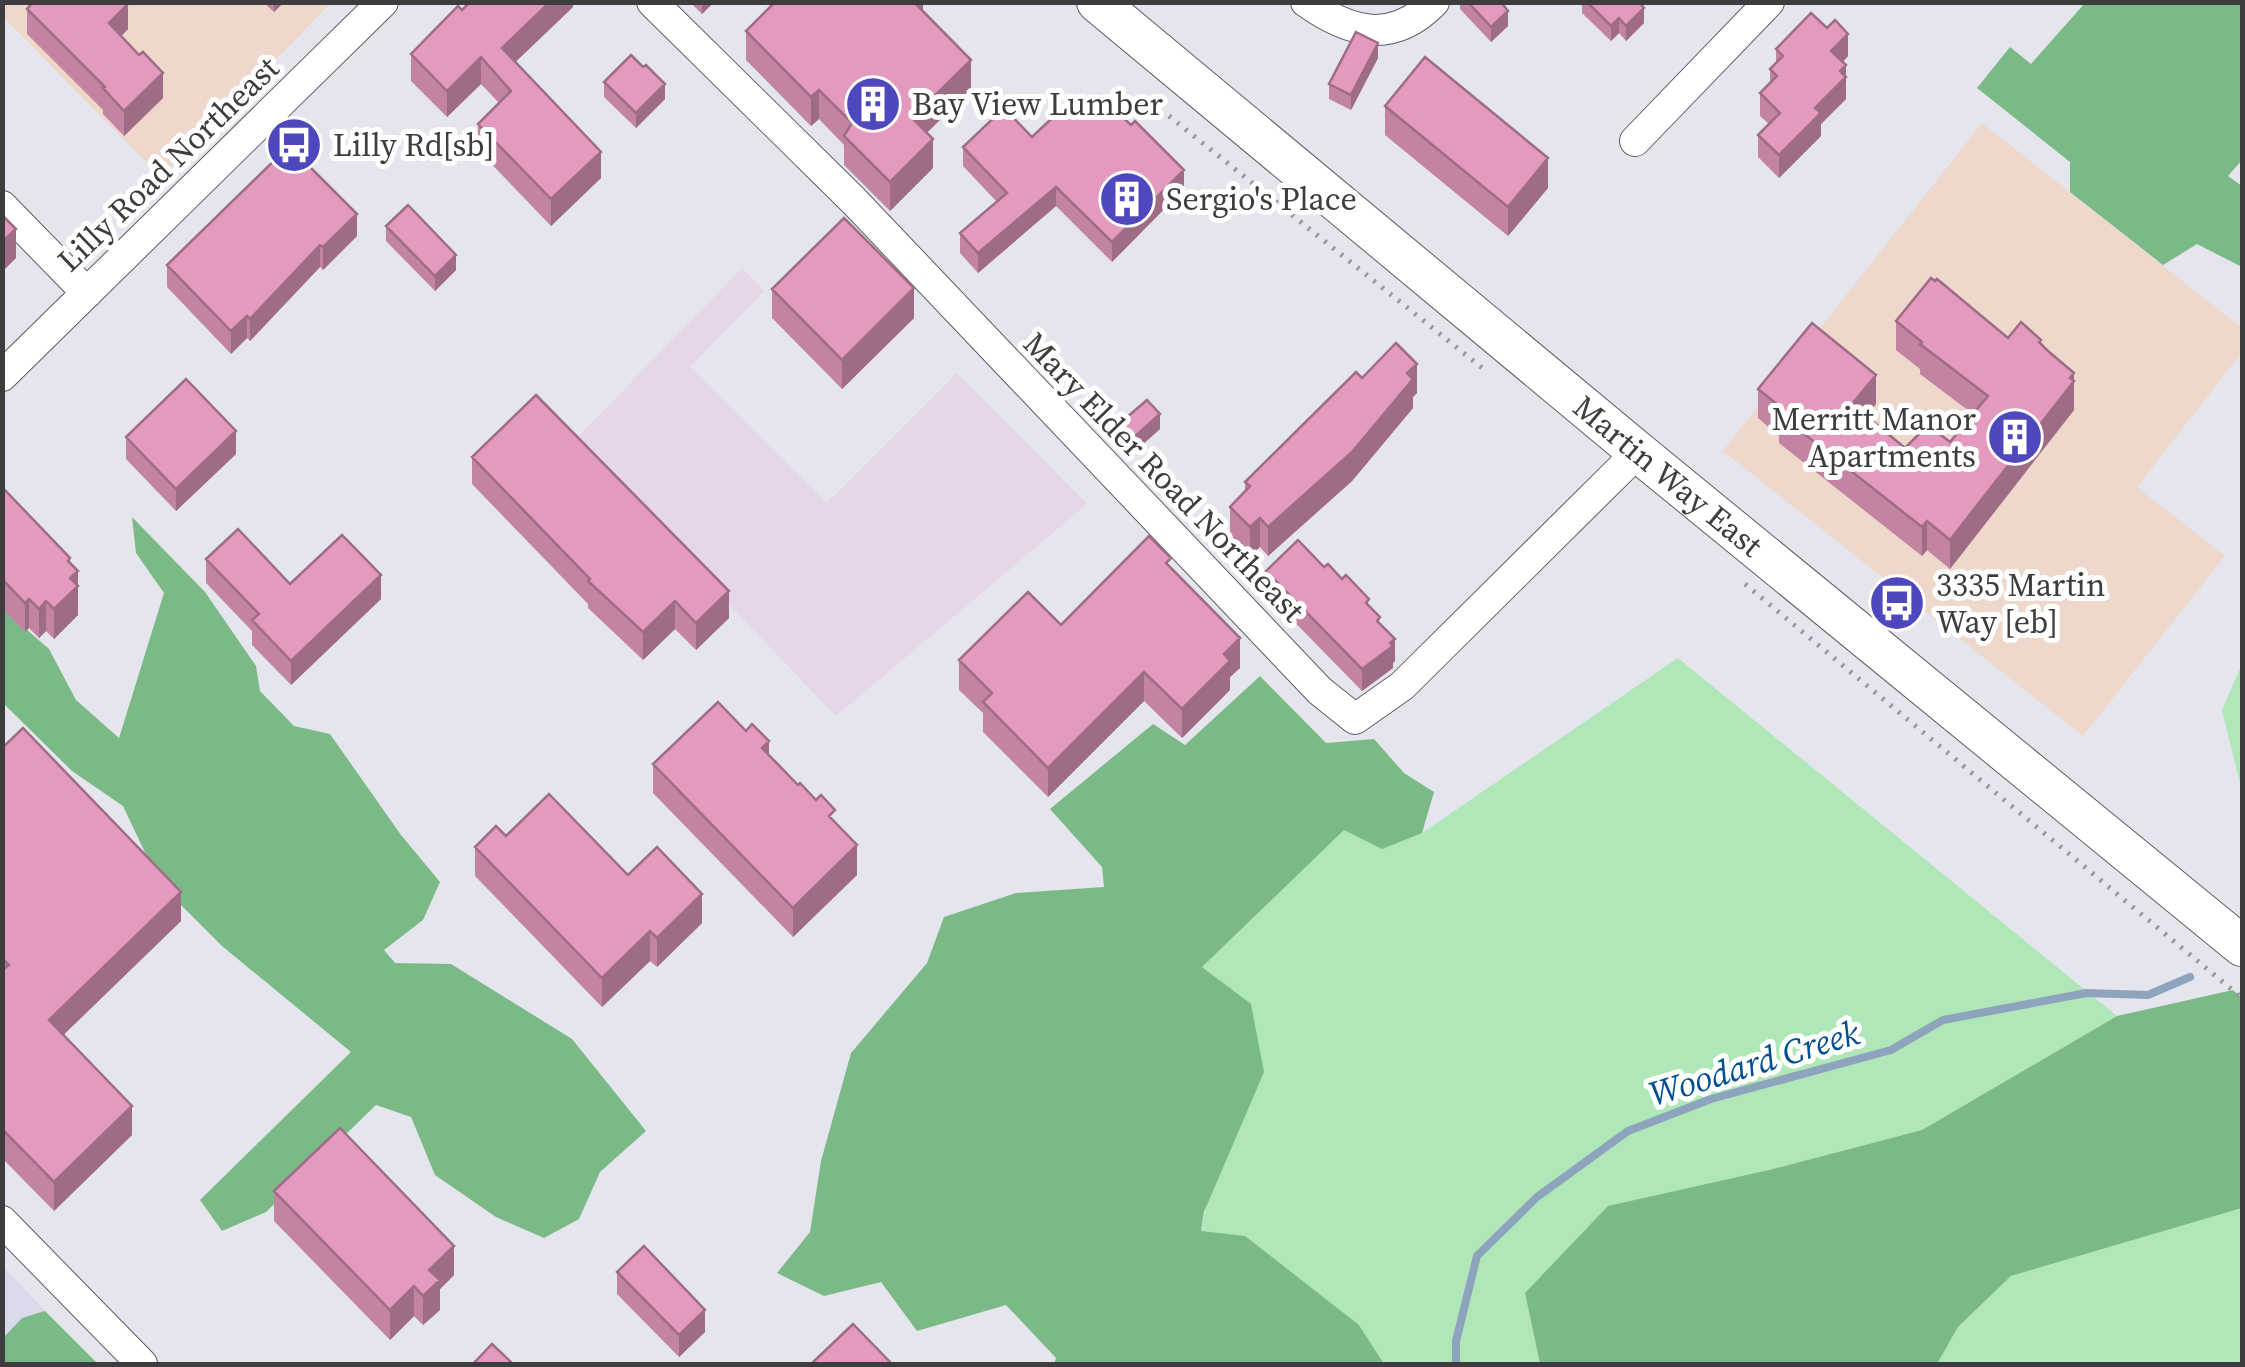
<svg xmlns="http://www.w3.org/2000/svg" width="2245" height="1367" font-family="'Source Serif 4',serif">
<rect width="100%" height="100%" fill="#e5e5ee"/>
<path fill="#eed7cb" d="M2,3H331L161,177L3,17Z
M1982,123L2242,328V352L2137,487L2225,556L2083,736L1723,451Z"/>
<path fill="#e6d6e9" d="M742,268L764,291L690,367L827,503L957,373L1087,504L836,716L573,442Z"/>
<path fill="#d9d9e9" d="M2,1265L45,1311L98,1364H3Z"/>
<path fill="#afe7b8" d="M1678,658L2117,1016L1922,1130L1769,1170L1525,1293L1540,1364H1384L1359,1325L1201,1231L1251,1005L1202,967L1344,829L1422,833Z
M2242,664V792L2222,710Z
M2242,1208V1364H1937L1958,1327L2011,1276Z"/>
<path fill="#7bba86" d="M2085,3H2242V160L2228,176L2242,186V267L2197,244L2163,265L2070,192V162L1977,88L2010,47L2031,64Z
M132,517L205,592L256,666L260,691L294,726L330,734L401,835L440,882L423,920L384,950L395,963L451,964L572,1039L646,1131L600,1172L579,1219L544,1238L496,1217L435,1175L411,1117L376,1105L266,1212L222,1231L200,1200L351,1052L222,946L160,884L123,806L72,771L3,703V609L49,649L76,700L119,738L164,593L136,553Z
M1260,676L1326,743L1374,739L1404,773L1434,792L1422,833L1382,849L1344,830L1202,967L1251,1004L1264,1072L1204,1212L1201,1231L1245,1236L1359,1325L1384,1364H1054L1056,1358L1006,1305L917,1331L881,1282L824,1296L777,1273L810,1232L821,1161L851,1053L927,963L944,917L1016,893L1104,887L1102,867L1050,809L1153,724L1185,745Z
M2233,990L2242,998V1208L2011,1276L1958,1327L1937,1364H1540L1525,1293L1608,1206L1769,1170L1922,1130L2117,1016Z
M45,1311L98,1364H3V1338L22,1318Z"/>
<g fill="none" stroke-linecap="round" stroke-linejoin="round">
<path stroke="#8ea4bd" stroke-width="8" d="M1456,1364V1341L1477,1256L1537,1197L1628,1131L1711,1099L1891,1050L1943,1020L2086,993L2148,995L2190,977"/>
<g stroke="#5d5d64" stroke-width="32">
<path id="minor" d="M652,2L854,201L1320,691L1355,719L1402,686L1638,452
M1306,2C1350,33 1392,45 1434,2
M1635,141L1769,2
M2,206L87,293
M2,376L383,2
M2,1221L142,1364"/>
</g>
<g stroke="#5d5d64" stroke-width="42">
<g id="major">
<path id="s1" d="M1097,2L1638,452L2242,946"/>
</g>
</g>
<path stroke="#97979d" stroke-width="5" stroke-dasharray="2.5 8" stroke-linecap="butt" d="M1169,116L1486,371
M1745,584L2242,998"/>
<use href="#minor" stroke="#fff" stroke-width="30"/>
<use href="#major" stroke="#fff" stroke-width="40"/>
</g>
<path fill="#c384a3" d="M263,2H284L274,12Z
M573,2V7L515,62L601,178L551,226L478,150V124L499,103L481,84L447,117L411,81V54L462,10Z
M690,2H714L702,14Z
M923,2V12L971,89L927,133L933,168L890,211L844,165V145L819,119L811,126L746,60V31Z
M1460,2H1501L1508,26L1491,42L1460,9Z
M1582,2H1639L1644,23L1626,41L1619,33L1611,41L1582,13Z
M27,9L128,29L121,36L163,98L124,136L103,114V110L27,34Z
M1776,49L1848,56L1843,62L1846,65V99L1821,124V136L1779,178L1758,157V135L1769,124L1760,116V93L1770,83V69L1776,63Z
M1378,58L1351,110L1329,99V84Z
M643,67L665,99L636,128L604,97V82Z
M1385,106L1548,188L1508,236L1385,135Z
M1079,116L1184,189L1112,262L1056,206L978,273L960,253V233L997,202L963,166V147L1032,137Z
M386,226L456,270L435,291L386,241Z
M357,236L323,270L320,267L250,341L247,338L231,354L167,287V265Z
M772,289L914,318L842,389L772,318Z
M1896,321L2008,338L2041,344L2074,373V410L1950,569L1927,550L1922,556L1779,443V436L1758,418V389L1876,404L1866,416L1905,448L1950,442L1973,414L1920,374V369L1896,350Z
M1362,378L1417,393L1413,397V408L1352,481L1268,556L1260,547L1250,556L1230,536V507L1245,491V482Z
M1119,424L1160,429L1132,454L1119,440Z
M126,437L236,454L176,511L126,459Z
M472,457L729,618L696,650L675,629L643,660L588,608V604L472,484Z
M2,487L78,571V615L54,639L46,631L39,638L29,628L25,632L2,609Z
M206,559L290,584L381,599L291,685L252,645V631L206,583Z
M1324,567L1369,606L1380,624L1395,661L1393,663V668L1362,691L1266,593V571Z
M1171,568L1240,668L1230,677V690L1182,738L1144,701L1048,797L983,732V713L959,690V660L1061,625Z
M2,748L181,921L63,1035L132,1135L54,1211L2,1158Z
M769,755L835,823L857,875L793,937L653,793V764Z
M506,836L628,875L702,923L657,967L650,961L602,1007L475,876V847Z
M274,1191L454,1275L440,1289V1310L423,1325L414,1316L390,1340L274,1221Z
M617,1272L705,1332L679,1357L617,1294Z"/>
<path fill="#9f6c85" d="M274,2H284L274,12Z
M550,2H573V7L502,75V48Z
M702,2H714L702,14Z
M911,2H923V16Z
M128,4V29L109,48V23Z
M1644,8V23L1626,41V26Z
M1508,11V26L1491,42V27Z
M1619,18V33L1611,41V26Z
M1848,34V56L1831,73V51Z
M1378,43V58L1351,110V95Z
M481,57V84L447,117V91Z
M971,60V89L912,147V118Z
M1846,65V99L1821,124V136L1779,178V155Z
M163,73V98L124,136V111Z
M665,84V99L636,128V113Z
M819,90V119L811,126V97Z
M933,139V168L890,211V182Z
M601,152V178L551,226V199Z
M1548,158V188L1508,236V207Z
M1184,170V189L1112,262V242Z
M1056,187V206L978,273V253Z
M357,214V236L323,270V247Z
M16,229V258L2,272V242Z
M320,245V267L250,341V319Z
M456,255V270L435,291V276Z
M914,288V318L842,389V360Z
M247,316V338L231,354V331Z
M1417,364V393L1413,397V408L1352,481L1268,556V527Z
M2074,373V410L1950,569V540Z
M1876,375V404L1852,433V404Z
M1160,414V429L1132,454V439Z
M236,431V454L176,511V489Z
M1260,518V547L1250,556V527Z
M1927,521V550L1922,556V527Z
M70,558V578L78,571V615L54,639V609L68,561Z
M381,575V599L291,685V661Z
M729,591V618L696,650V623Z
M29,599V628L25,632V603Z
M46,601V631L39,638V609Z
M675,601V629L643,660V632Z
M1240,638V668L1230,677V690L1182,738V709L1224,654Z
M1395,639V661L1393,663V668L1362,691V669Z
M1144,672V701L1048,797V768Z
M769,741V770L762,748Z
M857,845V875L793,937V908Z
M181,892V921L49,1049V1020Z
M702,894V923L657,967V938Z
M650,931V961L602,1007V978Z
M132,1106V1135L54,1211V1182Z
M454,1246V1275L440,1289V1310L423,1325V1296L429,1270Z
M414,1286V1316L390,1340V1310Z
M705,1310V1332L679,1357V1335Z"/>
<path fill="#e39abe" stroke="#9f6c85" stroke-width="2.5" d="M33,2H127L128,4L109,23L139,55L143,52L163,73L124,111L103,88L105,87L27,9Z
M470,2H550L502,48L601,152L551,199L478,124L511,91L481,57L447,91L411,54L458,6L462,10Z
M775,2H914L971,60L912,118L933,139L890,182L844,136L852,123L819,90L811,97L746,31Z
M1468,2H1501L1508,11L1491,27Z
M1587,2H1639L1644,8L1626,26L1619,18L1611,26Z
M1811,13L1827,28L1835,20L1848,34L1831,51L1846,65L1840,71L1846,77L1815,108L1821,113L1779,155L1758,135L1780,113L1760,93L1777,76L1770,69L1783,56L1776,49Z
M1356,32L1378,43L1351,95L1329,84Z
M631,55L643,67L646,65L665,84L636,113L604,82Z
M1425,57L1548,158L1508,207L1385,106Z
M1099,95L1131,125L1135,121L1184,170L1112,242L1056,187L978,253L960,233L1007,193L963,147L1004,108L1032,137L1065,106H1069L1079,116Z
M289,146L357,214L323,247L320,245L250,319L247,316L231,331L167,265Z
M408,205L456,255L435,276L386,226Z
M2,215L16,229L2,242Z
M844,218L914,288L842,360L772,289Z
M1931,278L1935,281L1937,279L2008,338L2021,322L2041,340L2039,342L2048,351L2074,373L2070,378L2074,381L1950,540L1927,521L1922,527L1779,414L1783,409L1758,389L1812,323L1876,375L1852,404L1905,448L1928,425L1950,442L1988,396L1920,344L1922,342L1896,321Z
M1396,343L1417,364L1407,373L1413,379L1352,452L1268,527L1260,518L1250,527L1230,507L1250,486L1245,482L1356,372L1362,378Z
M186,379L236,431L176,489L126,437Z
M536,395L729,591L696,623L675,601L643,632L588,581L590,579L472,457Z
M1147,400L1160,414L1132,439L1119,424Z
M2,487L70,558L68,561L78,571L70,578L78,586L54,609L46,601L39,609L29,599L25,603L2,579Z
M238,529L290,584L342,535L381,575L291,661L252,620L259,614L206,559Z
M1149,536L1171,558L1166,563L1240,638L1224,654L1230,661L1182,709L1144,672L1048,768L983,702L992,693L959,660L1028,592L1061,625Z
M1298,540L1324,567L1328,564L1342,579L1346,575L1369,599L1366,603L1380,617L1377,621L1395,639L1390,643L1393,646L1362,669L1266,571Z
M718,702L746,731L752,724L769,741L762,748L798,785L800,783L816,800L821,795L835,810L829,816L857,845L793,908L653,764Z
M23,728L181,892L49,1020L132,1106L54,1182L2,1129V970L9,965L2,958V748Z
M549,794L628,875L657,847L702,894L657,938L650,931L602,978L475,847L496,826L506,836Z
M340,1128L454,1246L429,1270L440,1280L423,1296L414,1286L390,1310L274,1191Z
M644,1246L705,1310L679,1335L617,1272Z
M853,1324L892,1364H811Z
M492,1344L513,1364H473Z"/>
<defs>
<g id="building-disc" transform="scale(2.875)"><circle r="9.5" fill="#4e47bd" stroke="#fff"/><path d="M-4-6H4V6H1V3H-1V6H-4ZM-2.5-4.3h1.7v1.8h-1.7ZM.8-4.3h1.7v1.8H.8ZM-2.5-1h1.7V.8h-1.7ZM.8-1h1.7V.8H.8Z" fill="#fff"/></g>
<g id="bus-disc" transform="scale(2.875)"><circle r="9.5" fill="#4e47bd" stroke="#fff"/><path d="M-5-6H5V4H4V6H2V4H-2V6H-4V4H-5ZM-3.5-4V0h7V-4ZM-3.5 1.2v1.5H-2V1.2ZM2 1.2v1.5H3.5V1.2Z" fill="#fff"/></g>
</defs>
<g fill-rule="evenodd">
<use href="#building-disc" x="873" y="104"/>
<use href="#bus-disc" x="294" y="145"/>
<use href="#building-disc" x="1127" y="199"/>
<use href="#building-disc" x="2015" y="437"/>
<use href="#bus-disc" x="1897" y="603"/>
</g>
<g text-anchor="middle" dominant-baseline="central" stroke-width="10" stroke-linejoin="round" paint-order="stroke">
<g font-size="32" fill="#3d3d40" stroke="#fff" text-anchor="start">
<text x="912" y="104">Bay View Lumber</text>
<text x="333" y="145">Lilly Rd[sb]</text>
<text x="1166" y="199">Sergio's Place</text>
<text x="1976" y="419" text-anchor="end">Merritt Manor<tspan x="1976" dy="37">Apartments</tspan></text>
<text x="1936" y="585">3335 Martin<tspan x="1936" dy="37">Way [eb]</tspan></text>
</g>
<g font-size="32" fill="#3d3d40" stroke="#fff">
<text transform="translate(168 164) rotate(-44)">Lilly Road Northeast</text>
<text stroke="none"><textPath href="#s1" startOffset="742">Martin Way East</textPath></text>
<text transform="translate(1164 477) rotate(46)">Mary Elder Road Northeast</text>
</g>
<g font-size="35" font-style="italic" fill="#004f92" stroke="#fff">
<text transform="translate(1754 1063) rotate(-17)">Woodard Creek</text>
</g>
</g>
<rect width="2245" height="1367" fill="none" stroke="#3d3d40" stroke-width="10"/>
</svg>
